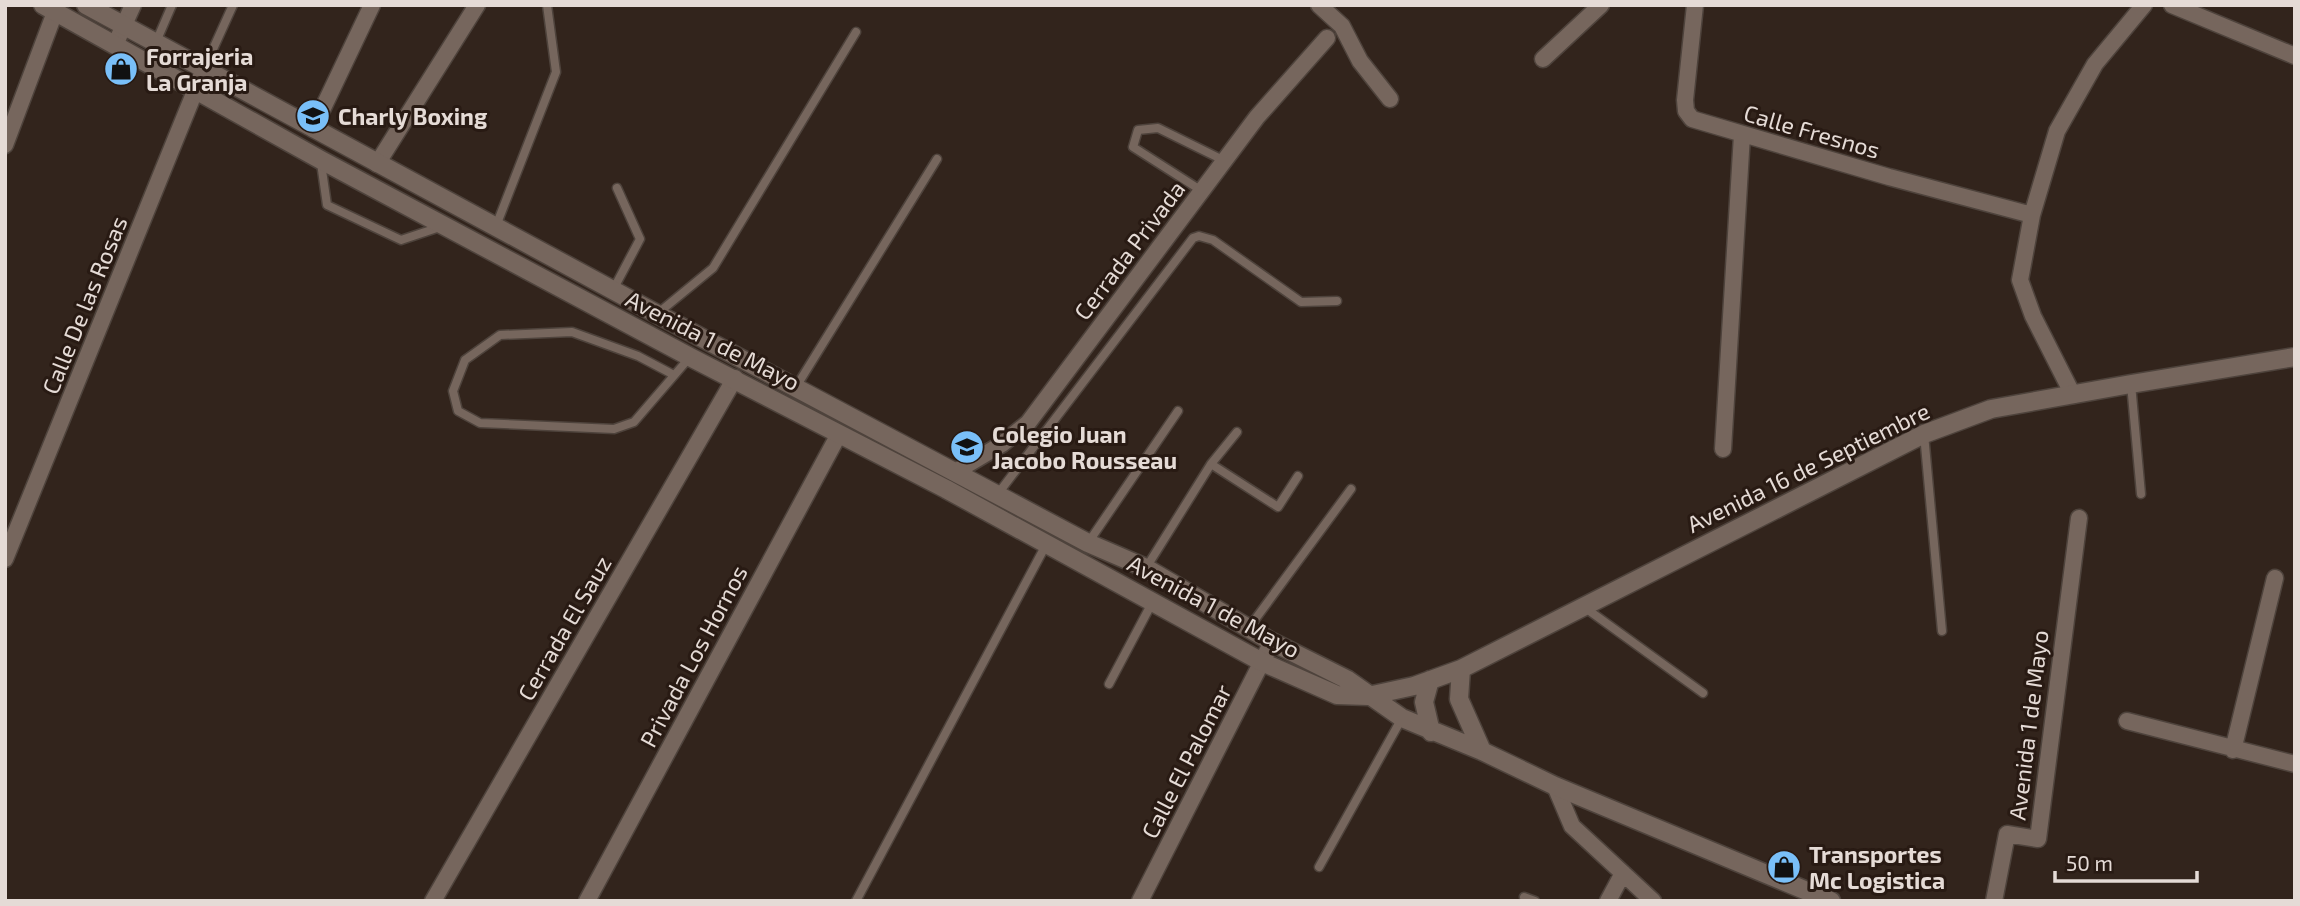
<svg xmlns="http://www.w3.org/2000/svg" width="2300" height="906" font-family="'Exo 2',sans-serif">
<rect width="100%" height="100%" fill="#32241c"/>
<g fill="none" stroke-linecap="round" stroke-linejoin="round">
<g stroke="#4e433c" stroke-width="11">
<path id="service" d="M147,63L172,5
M204,69L233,5
M321,163L327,205L401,240L440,227
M1202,191L1133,147L1138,130L1158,128L1225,161
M496,226L556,72L547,5
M613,290L640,239L617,188
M657,314L713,268L856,32
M674,375L638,356L572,332L500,335L465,360L453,391L458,411L480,423L614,429L634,422L690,357
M2131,384L2141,494
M796,387L937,159
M1924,434L1942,631
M1211,464L1278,507L1298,476
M997,495L1193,238L1199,236L1213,240L1301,302L1337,301
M1088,543L1178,411
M1146,568L1211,464L1237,432
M1584,607L1703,693
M1248,629L1351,489
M1109,684L1152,603
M1319,867L1402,718
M1524,897L1535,901
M856,901L1047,543"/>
</g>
<g stroke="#4e433c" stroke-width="19">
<path id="minor" d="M1319,5L1342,26L1360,61L1390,99
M1695,5L1685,100L1686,111L1692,119L1889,177L2032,215
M2172,5L2295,56
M115,45L133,5
M1543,59L1601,5
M313,129L372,5
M5,145L55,12
M377,164L477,5
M2073,395L2033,316L2020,280L2032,215L2057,131L2095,64L2144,5
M1723,449L1742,135
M955,472L1002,444L1028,423L1257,117L1327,38
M5,559L204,69
M2127,721L2295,764
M2233,750L2275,578
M1555,786L1572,826L1653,901
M433,901L735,378
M587,901L839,434
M1140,901L1272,642
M1608,901L1623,873
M1994,901L2007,834L2038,839L2079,518"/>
</g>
<g stroke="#4e433c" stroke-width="21">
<path id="secondary" d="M43,5L321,160L690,357L946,489L1262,662L1337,695L1368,696L1414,686L1461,669L1924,434L1991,409L2131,384L2295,357
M86,5L657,314L1088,543L1146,568L1272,642L1348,680L1402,718L1482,751L1555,786L1831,901
M1461,669L1459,699L1482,751
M1430,680L1424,702L1431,732"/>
</g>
<use href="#service" stroke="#76665d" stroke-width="8"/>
<use href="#minor" stroke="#76665d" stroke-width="16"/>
<use href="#secondary" stroke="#76665d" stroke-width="18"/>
</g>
<defs>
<g id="shop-disc" transform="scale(1.75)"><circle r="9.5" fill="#79bff8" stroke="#281a13"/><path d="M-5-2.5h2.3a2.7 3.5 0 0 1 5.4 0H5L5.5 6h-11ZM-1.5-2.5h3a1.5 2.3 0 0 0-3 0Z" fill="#111"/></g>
<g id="school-disc" transform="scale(1.75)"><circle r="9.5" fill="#79bff8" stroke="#281a13"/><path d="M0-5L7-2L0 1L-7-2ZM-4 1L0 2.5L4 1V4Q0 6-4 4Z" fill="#111"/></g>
</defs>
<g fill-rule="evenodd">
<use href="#shop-disc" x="121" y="69"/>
<use href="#school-disc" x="313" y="116"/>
<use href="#school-disc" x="967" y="447"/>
<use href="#shop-disc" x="1784" y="867"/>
</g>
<g text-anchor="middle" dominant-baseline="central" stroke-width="6" stroke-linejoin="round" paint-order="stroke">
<g font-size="23" font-weight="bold" fill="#e5dbd6" stroke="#281a13" text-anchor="start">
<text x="146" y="56">Forrajeria<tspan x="146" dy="26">La Granja</tspan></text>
<text x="338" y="116">Charly Boxing</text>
<text x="992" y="434">Colegio Juan<tspan x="992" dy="26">Jacobo Rousseau</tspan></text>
<text x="1809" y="854">Transportes<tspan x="1809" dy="26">Mc Logistica</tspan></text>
</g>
<g font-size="23" fill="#e5dbd6" stroke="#281a13">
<text transform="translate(1812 131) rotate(16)">Calle Fresnos</text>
<text transform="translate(1129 250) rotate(-53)">Cerrada Privada</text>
<text transform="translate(84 305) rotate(-68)">Calle De las Rosas</text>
<text transform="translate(713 340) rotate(27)">Avenida 1 de Mayo</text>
<text transform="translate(1808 467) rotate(-26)">Avenida 16 de Septiembre</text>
<text transform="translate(1214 606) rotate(28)">Avenida 1 de Mayo</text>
<text transform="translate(564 628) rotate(-60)">Cerrada El Sauz</text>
<text transform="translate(693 656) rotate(-62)">Privada Los Hornos</text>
<text transform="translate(2028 725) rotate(-83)">Avenida 1 de Mayo</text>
<text transform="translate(1186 761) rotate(-63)">Calle El Palomar</text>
</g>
</g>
<rect width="2300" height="906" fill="none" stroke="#e5dbd6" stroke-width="14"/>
<path d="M2055 871v10h142v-10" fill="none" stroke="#e5dbd6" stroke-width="3.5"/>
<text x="2066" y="871" font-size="21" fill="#e5dbd6" stroke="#281a13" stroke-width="5" paint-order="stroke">50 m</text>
</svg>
